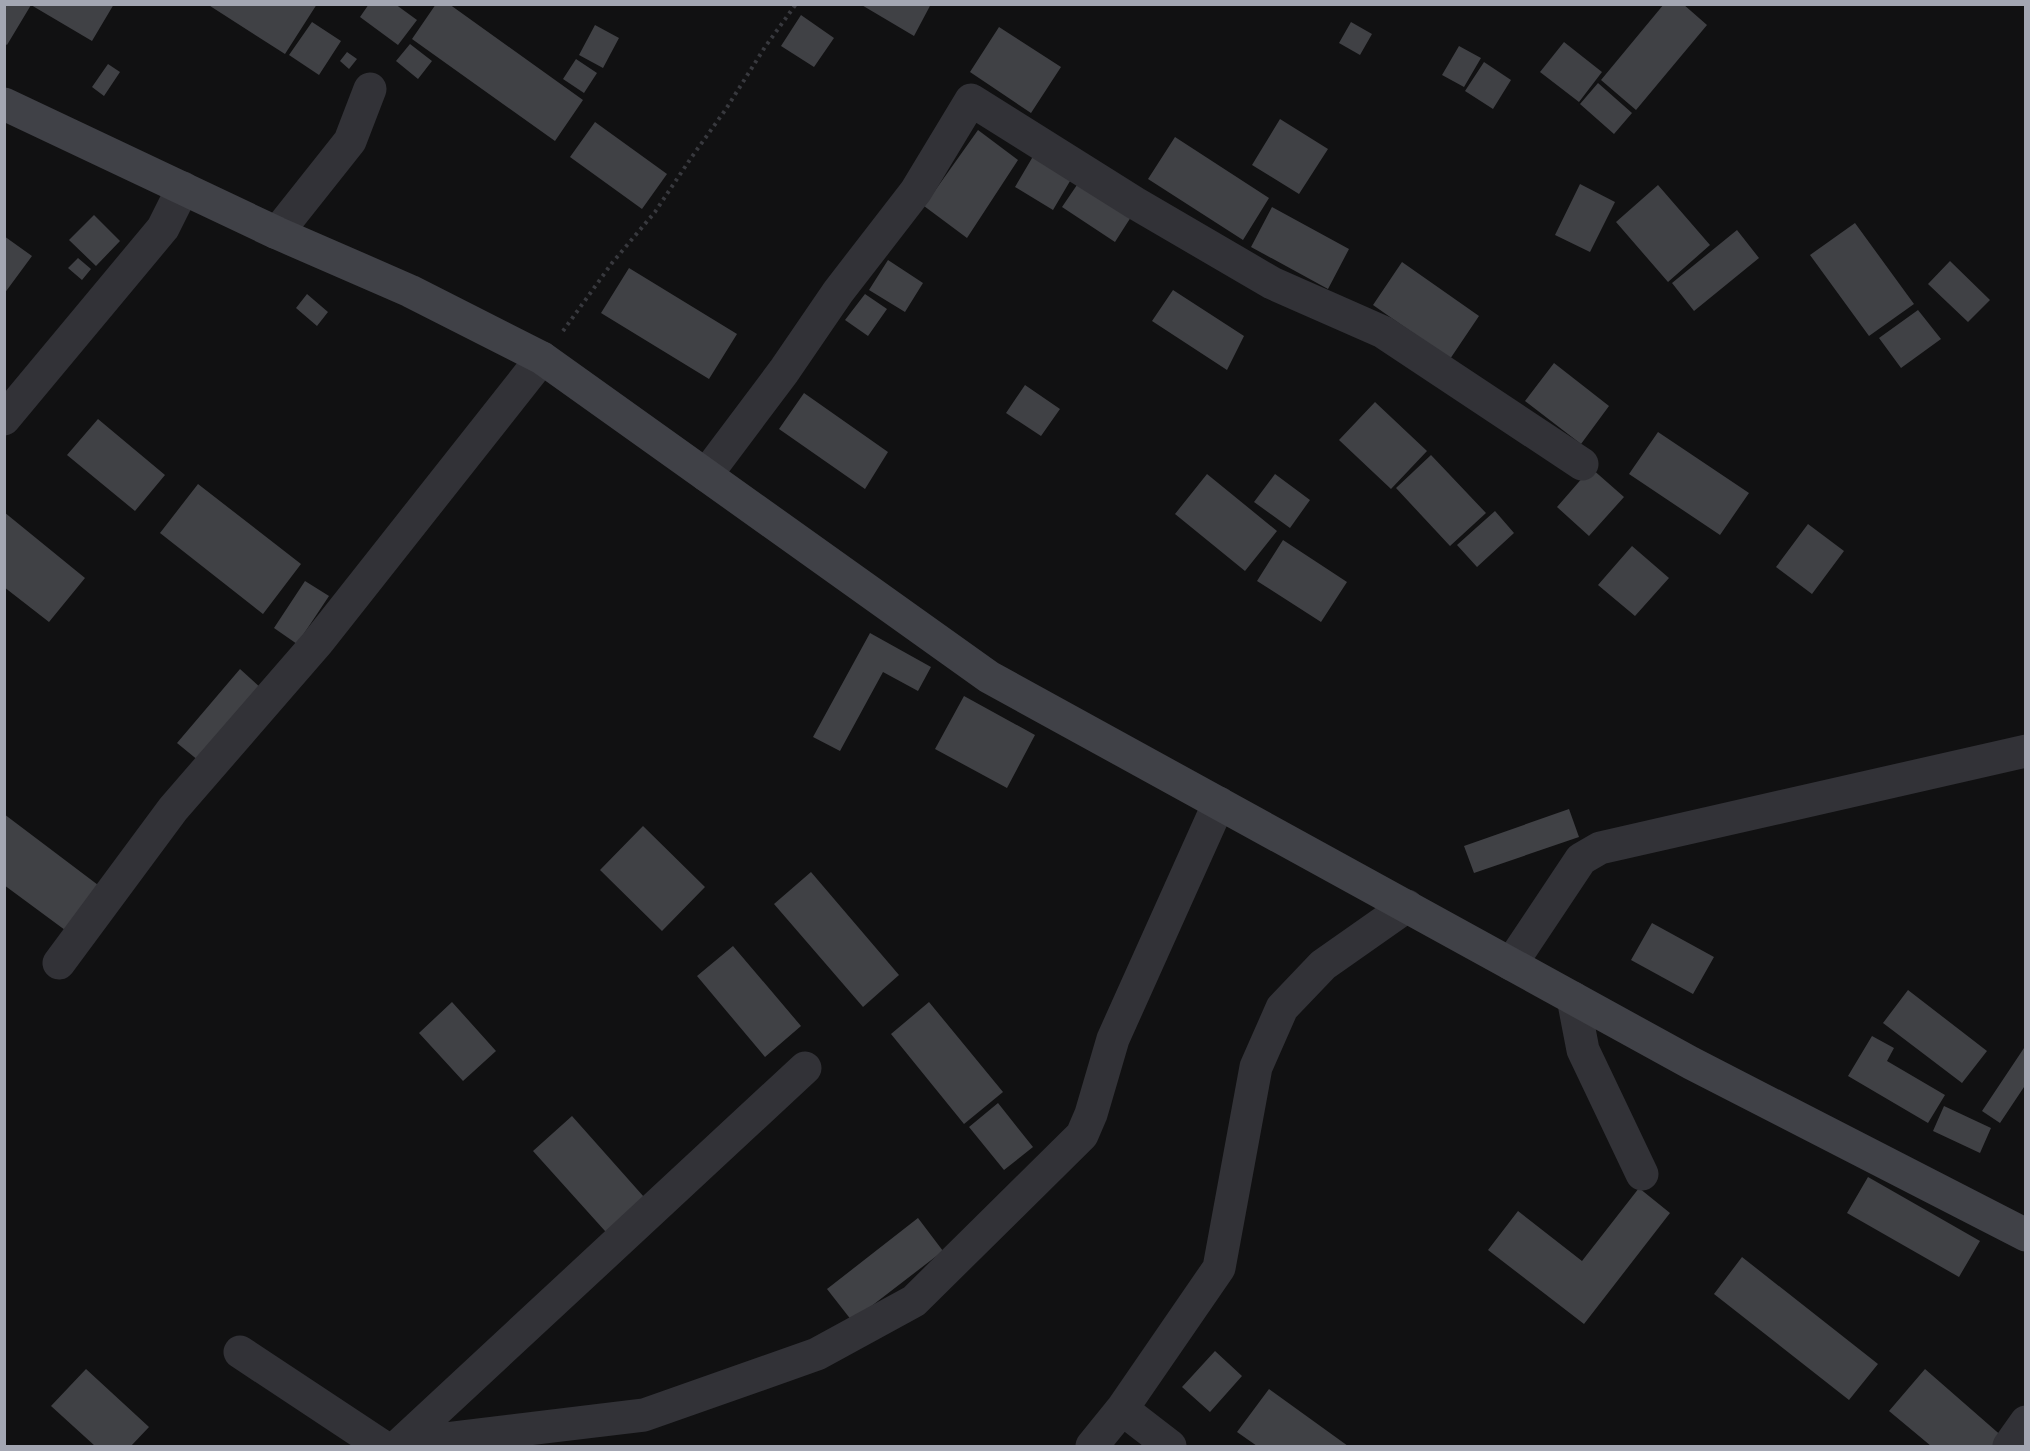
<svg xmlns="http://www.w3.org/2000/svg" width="2030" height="1451" font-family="'DM Sans',sans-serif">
<rect width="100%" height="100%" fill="#111112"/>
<path fill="#404145" d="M4,4H114L92,41L31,5L7,45L4,43Z
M207,4H317L285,54Z
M369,4H395L417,20L398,45L360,17Z
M436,4H449L583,100L555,141L412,39Z
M860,4H931L914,36Z
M1664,4H1683L1707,25L1636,110L1601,80Z
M801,15L834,38L814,67L781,46Z
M312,22L341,41L319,75L289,55Z
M1351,22L1372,34L1360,55L1339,43Z
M595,25L619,38L603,68L579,55Z
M999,27L1061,67L1031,113L970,72Z
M1564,42L1602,72L1579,102L1540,72Z
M410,44L432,61L418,79L396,61Z
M1459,46L1481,58L1464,87L1442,75Z
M347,52L357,59L349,69L340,61Z
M576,59L597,73L584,93L563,79Z
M1484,62L1511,80L1493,109L1465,91Z
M108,64L120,72L104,96L92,87Z
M1598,83L1632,113L1614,134L1580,104Z
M1280,119L1328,149L1299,194L1252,165Z
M595,122L667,174L642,209L570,157Z
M978,130L1018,160L967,238L924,206Z
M1175,137L1269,198L1243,240L1148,179Z
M1035,153L1073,176L1053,210L1015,187Z
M1079,182L1131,217L1115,242L1062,207Z
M1580,184L1615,202L1590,252L1555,235Z
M1658,185L1710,245L1668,282L1616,222Z
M1272,207L1349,249L1328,289L1251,247Z
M94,215L120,241L96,266L69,240Z
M1855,223L1914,304L1869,336L1810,255Z
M1737,230L1759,258L1694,311L1672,283Z
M4,236L32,256L4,294Z
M78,258L91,269L82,280L68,268Z
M888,260L923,283L905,312L869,290Z
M1950,261L1990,300L1968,322L1928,284Z
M1402,262L1479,316L1450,359L1373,305Z
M629,268L737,334L709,379L601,313Z
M1173,290L1244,336L1227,370L1152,321Z
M307,294L328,312L317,326L296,308Z
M865,294L887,309L868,336L845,320Z
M1918,310L1941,339L1901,368L1879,338Z
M1554,363L1609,406L1581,444L1525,401Z
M1025,385L1060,409L1041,436L1006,413Z
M804,393L888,452L865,489L779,429Z
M1375,402L1427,451L1391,489L1339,440Z
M98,419L165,475L135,511L67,455Z
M1658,432L1749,493L1720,535L1629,474Z
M1431,455L1486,513L1450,546L1396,488Z
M1591,468L1624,497L1589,536L1557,507Z
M1207,474L1277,531L1245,571L1175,514Z
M1275,474L1310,500L1290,528L1254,502Z
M198,484L301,564L263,614L160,533Z
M1495,511L1514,533L1477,567L1457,545Z
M4,512L85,578L49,622L4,587Z
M1808,524L1844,551L1812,594L1776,567Z
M1283,540L1347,582L1321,622L1257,581Z
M1632,546L1669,578L1635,616L1598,585Z
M305,581L329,596L297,644L274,628Z
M870,633L931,667L918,691L883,672L840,751L813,737Z
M240,669L261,688L199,761L177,743Z
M964,696L1035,735L1007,788L935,749Z
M1569,809L1579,837L1474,873L1464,846Z
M4,814L102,888L69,933L4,885Z
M643,826L705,887L662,931L600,870Z
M811,872L899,975L863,1007L774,904Z
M1652,923L1714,957L1693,994L1631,960Z
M733,946L801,1026L765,1057L697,976Z
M1908,990L1987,1051L1962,1083L1883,1023Z
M452,1002L496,1051L463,1081L419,1033Z
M929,1002L1003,1092L964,1124L891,1034Z
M1872,1036L1894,1048L1887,1061L1945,1095L1928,1123L1848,1076Z
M2026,1045V1084L2000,1123L1982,1111Z
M998,1103L1033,1147L1004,1170L969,1127Z
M1944,1106L1991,1128L1980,1153L1933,1131Z
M572,1116L652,1206L614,1241L533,1151Z
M1868,1177L1980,1241L1959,1277L1847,1213Z
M1639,1188L1670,1213L1584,1324L1488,1250L1518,1211L1582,1261Z
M918,1218L943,1251L852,1321L827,1289Z
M1742,1257L1878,1364L1849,1400L1714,1294Z
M1215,1351L1242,1376L1210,1412L1182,1387Z
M86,1369L149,1427L131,1446H95L51,1406Z
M1925,1369L2004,1438L1997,1446H1931L1889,1411Z
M1269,1389L1348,1446H1257L1237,1432Z"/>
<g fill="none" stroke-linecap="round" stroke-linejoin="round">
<path stroke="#38393e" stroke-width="4" stroke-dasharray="3 4.5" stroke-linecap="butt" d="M563,331L612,263L655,212L691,158L726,109L765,47L796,4"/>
<path stroke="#323237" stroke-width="33" d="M277,233L350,141L370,89
M4,419L163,228L183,188
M706,475L784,371L838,292L916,191L971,100L1135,203L1272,283L1383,332L1582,464
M59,963L173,809L317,643L542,358
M1511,964L1581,859L1600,848L2026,751
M1573,998L1583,1050L1642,1174
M240,1352L382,1446
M398,1446L805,1068
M405,1446L413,1443L644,1415L817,1354L914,1301L1082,1135L1091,1114L1113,1039L1219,803
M1092,1446L1122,1409
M1170,1446L1122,1409L1219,1268L1256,1067L1282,1008L1323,965L1407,906
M2009,1446L2026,1422"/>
<path stroke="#404147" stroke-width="33" d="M4,104L277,233L410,291L542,358L989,677L1691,1063L2026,1235"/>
</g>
<rect width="2030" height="1451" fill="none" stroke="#a3a6b2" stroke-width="12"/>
</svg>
